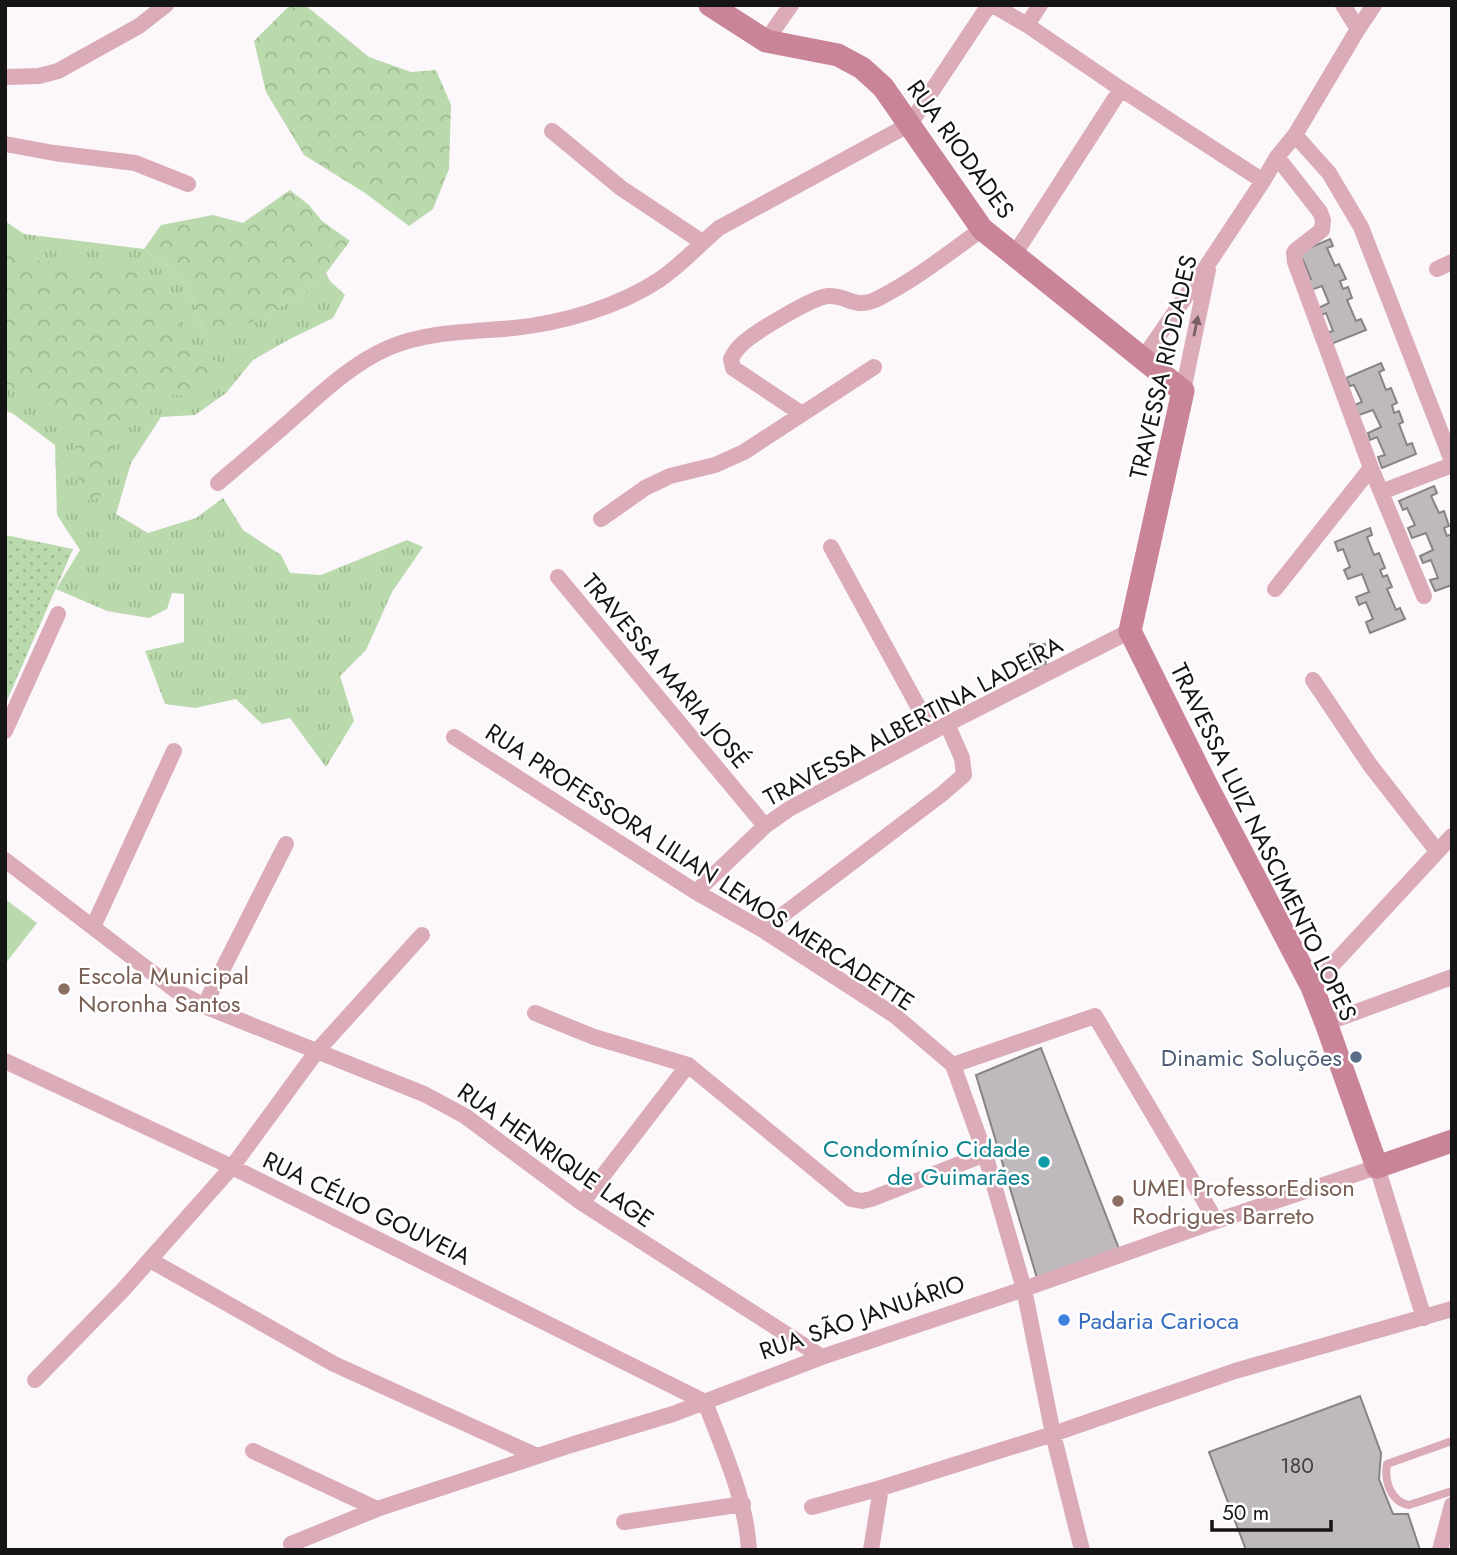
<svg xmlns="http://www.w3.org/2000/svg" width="1457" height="1555" font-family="Jost,sans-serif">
<defs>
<pattern id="grass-tufts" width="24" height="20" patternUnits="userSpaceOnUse" patternTransform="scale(1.75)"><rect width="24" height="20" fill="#bad9ac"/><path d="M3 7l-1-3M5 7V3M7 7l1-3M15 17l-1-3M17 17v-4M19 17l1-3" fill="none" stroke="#9fb993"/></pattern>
<pattern id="forest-crowns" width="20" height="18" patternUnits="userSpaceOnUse" patternTransform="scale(1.75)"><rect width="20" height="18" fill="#bad9ac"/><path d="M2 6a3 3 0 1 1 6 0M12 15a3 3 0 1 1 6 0" fill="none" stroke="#9fb993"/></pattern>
<pattern id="park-dots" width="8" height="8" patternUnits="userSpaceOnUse" patternTransform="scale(1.75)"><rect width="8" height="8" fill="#bad9ac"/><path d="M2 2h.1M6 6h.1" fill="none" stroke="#9fb993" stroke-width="1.8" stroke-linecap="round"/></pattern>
</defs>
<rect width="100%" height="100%" fill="#fbf7fb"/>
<path fill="url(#grass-tufts)" d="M5,221L24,234L144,249L172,269L188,288L203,331L267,313L299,298L326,273L330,281L345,295L333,318L288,340L253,360L226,393L195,415L161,417L131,463L116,514L148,533L196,518L223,498L243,530L281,555L290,573L321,575L407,540L423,547L392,592L366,650L340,676L354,721L326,767L290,718L262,724L236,699L195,708L165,704L145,651L184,642V594L172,593L167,609L149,618L107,611L56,589L80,550L57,515L55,445L12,413L5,411Z"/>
<path fill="url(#forest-crowns)" d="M290,5H305L369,57L411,72L436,70L451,105L449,169L433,209L409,226L365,193L304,155L266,92L254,41Z
M290,190L309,205L322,221L350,241L326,273L299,298L267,313L222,339L203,331L188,288L172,269L144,249L161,225L213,215L243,223Z
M5,246L28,260L137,269L170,298L186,345L220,363L199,387L186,395L153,397L129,419L107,458L100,498L81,502L73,425L5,385Z"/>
<path fill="url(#park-dots)" d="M5,535L73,549L5,705Z"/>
<path fill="#bad9ac" d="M5,899L37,923L5,964Z"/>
<path fill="#beb9bc" stroke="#888486" stroke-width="2" d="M1330,239L1333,246L1327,248L1335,266L1339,264L1346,279L1340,281L1343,289L1348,287L1352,298L1347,300L1356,321L1361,319L1366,330L1331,344L1326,333L1333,331L1326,313L1319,316L1316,309L1329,303L1322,286L1308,291L1304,281L1311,279L1303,260L1299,262L1295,254Z
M1381,363L1384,370L1379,372L1386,390L1391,388L1397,403L1392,405L1394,413L1399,411L1403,422L1399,424L1407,445L1412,443L1416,454L1382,468L1378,457L1385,455L1377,437L1370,440L1368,433L1381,427L1373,410L1359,415L1355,405L1362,402L1354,385L1350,386L1346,378Z
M1434,486L1437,493L1431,496L1439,513L1444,511L1449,526L1444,528L1447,536L1452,534V585L1435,591L1430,580L1438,578L1431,560L1423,563L1420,556L1433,550L1426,533L1412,538L1408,528L1415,525L1407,508L1403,510L1399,501Z
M1370,528L1372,535L1367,537L1374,555L1379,553L1385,568L1380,570L1383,577L1387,575L1392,587L1387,589L1396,610L1400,608L1405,619L1370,633L1366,622L1373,619L1366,602L1359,605L1356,597L1369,592L1362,574L1348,579L1344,570L1350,567L1343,549L1338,551L1335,542Z
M1030,644H1045L1046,669H1030Z
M1041,1048L1119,1249L1037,1278L976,1075Z
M1360,1396L1381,1453L1379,1479L1393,1514H1408L1420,1550H1246L1209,1452Z"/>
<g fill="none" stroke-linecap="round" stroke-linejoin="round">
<path stroke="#dbabb7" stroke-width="8" d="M1452,1441L1387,1464C1384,1481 1391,1502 1409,1505L1452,1491"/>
<path stroke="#dbabb7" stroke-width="16" d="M993,5L1027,25L1121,89L1263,181
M1343,5L1358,29
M1027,25L1040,5
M766,41L791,5
M5,77L39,76L58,71L139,26L166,5
M552,131L621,188L702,242
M1295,135L1329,173L1361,227L1452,461
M5,144L54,153L135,163L188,184
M1277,157L1320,212L1323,220L1322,230L1296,250L1294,253L1295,262L1371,468L1424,596
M1014,255L1121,89
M1437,269L1452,262
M1142,360L1210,261L1263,181L1277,157L1295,135L1358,29L1374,5
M1183,391L1208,270
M802,414L733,368L731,359C735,351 741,344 748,339C761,329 813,297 828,296C847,295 854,309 875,300C913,281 948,254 982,229
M218,483C245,460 272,437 299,413C326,389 354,363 388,348C428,331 471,332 514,328C562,323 618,307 659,280C681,265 699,245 719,228L910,124L989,5
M1381,492L1452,465
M601,519L645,488L670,476L715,465L744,452L874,367
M831,547L932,732
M558,577L765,826
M1275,589L1371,468
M1313,680L1370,765L1437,851
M5,731L58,614
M454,737L696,892L763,930L894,1015L953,1065L985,1154L1024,1289L1053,1434L1082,1550
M5,860L175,990L204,1006L424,1094L465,1116L582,1203L822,1357
M696,892L765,826L789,809L947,724L1130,631
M93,927L174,751
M763,930L942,794L964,775L962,758L947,724
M1312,987L1452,836
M204,1006L286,844
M535,1013L594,1037L688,1065L851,1199L862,1201L871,1199L985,1154
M1326,1023L1452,977
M5,1061L232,1167L705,1402C723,1450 746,1498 749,1550
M953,1065L1095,1016L1216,1221
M582,1203L688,1065
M150,1260L334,1364L537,1456
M35,1380L122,1291L232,1167L317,1051L422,935
M253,1451L377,1509
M812,1507L881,1488L1053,1434L1235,1371L1452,1309
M624,1522L743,1504
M291,1544L377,1509L571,1445L673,1414L822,1357L1024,1289L1216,1221L1377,1167L1424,1318
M871,1550L881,1488
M1440,1550L1452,1505"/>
<path stroke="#ca8497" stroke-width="23" d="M710,5L766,41L838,55L862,68L883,87L982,229L1183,391L1130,631L1206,784L1312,987L1326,1023L1377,1167L1452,1141"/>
</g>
<defs><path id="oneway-solid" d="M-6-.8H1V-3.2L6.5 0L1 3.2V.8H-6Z" transform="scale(1.75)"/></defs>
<use fill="#786066" href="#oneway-solid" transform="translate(1196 326) rotate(-78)"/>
<g fill="#8d6e63" stroke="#fff" stroke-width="2.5">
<circle cx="64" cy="989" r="7"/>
<circle cx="1118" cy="1201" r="7"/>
</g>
<circle fill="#5c6f8a" stroke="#fff" stroke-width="2.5" cx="1356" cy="1057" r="7"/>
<circle fill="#0f9aa8" stroke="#fff" stroke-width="2.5" cx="1044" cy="1162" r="7"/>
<circle fill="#3f7fe0" stroke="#fff" stroke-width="2.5" cx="1064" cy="1320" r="7"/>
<g text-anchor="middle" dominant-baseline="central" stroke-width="5" stroke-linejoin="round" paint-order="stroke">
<g font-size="21" fill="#403e40">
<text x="1297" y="1466">180</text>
</g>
<g font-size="24" fill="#161516" stroke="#fff">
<text transform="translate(961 149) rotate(54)">RUA RIODADES</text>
<text transform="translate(1163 367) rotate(-77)">TRAVESSA RIODADES</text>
<text transform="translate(666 671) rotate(50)">TRAVESSA MARIA JOSÉ</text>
<text transform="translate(913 721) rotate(-28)">TRAVESSA ALBERTINA LADEIRA</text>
<text transform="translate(1264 842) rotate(64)">TRAVESSA LUIZ NASCIMENTO LOPES</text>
<text transform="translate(700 867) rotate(33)">RUA PROFESSORA LILIAN LEMOS MERCADETTE</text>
<text transform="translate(556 1155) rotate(35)">RUA HENRIQUE LAGE</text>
<text transform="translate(367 1208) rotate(26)">RUA CÉLIO GOUVEIA</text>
<text transform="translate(862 1317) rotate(-19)">RUA SÃO JANUÁRIO</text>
</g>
<g font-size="24" fill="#785e54" stroke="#fff" text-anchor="start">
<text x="78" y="975">Escola Municipal<tspan x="78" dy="28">Noronha Santos</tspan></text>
<text x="1132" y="1187">UMEI ProfessorEdison<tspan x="1132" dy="28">Rodrigues Barreto</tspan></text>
</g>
<g font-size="24" fill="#4e5e75" stroke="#fff" text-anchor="end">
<text x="1342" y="1057">Dinamic Soluções</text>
</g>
<g font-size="24" fill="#0d838f" stroke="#fff" text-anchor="end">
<text x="1030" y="1148">Condomínio Cidade<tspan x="1030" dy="28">de Guimarães</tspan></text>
</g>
<g font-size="24" fill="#366cbe" stroke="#fff" text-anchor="start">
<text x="1078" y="1320">Padaria Carioca</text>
</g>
</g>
<rect width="1457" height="1555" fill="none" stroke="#161516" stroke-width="14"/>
<path d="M1212 1520v10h119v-10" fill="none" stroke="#161516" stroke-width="3.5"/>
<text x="1222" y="1520" font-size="21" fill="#161516" stroke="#ffffff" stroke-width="5" paint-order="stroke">50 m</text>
</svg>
